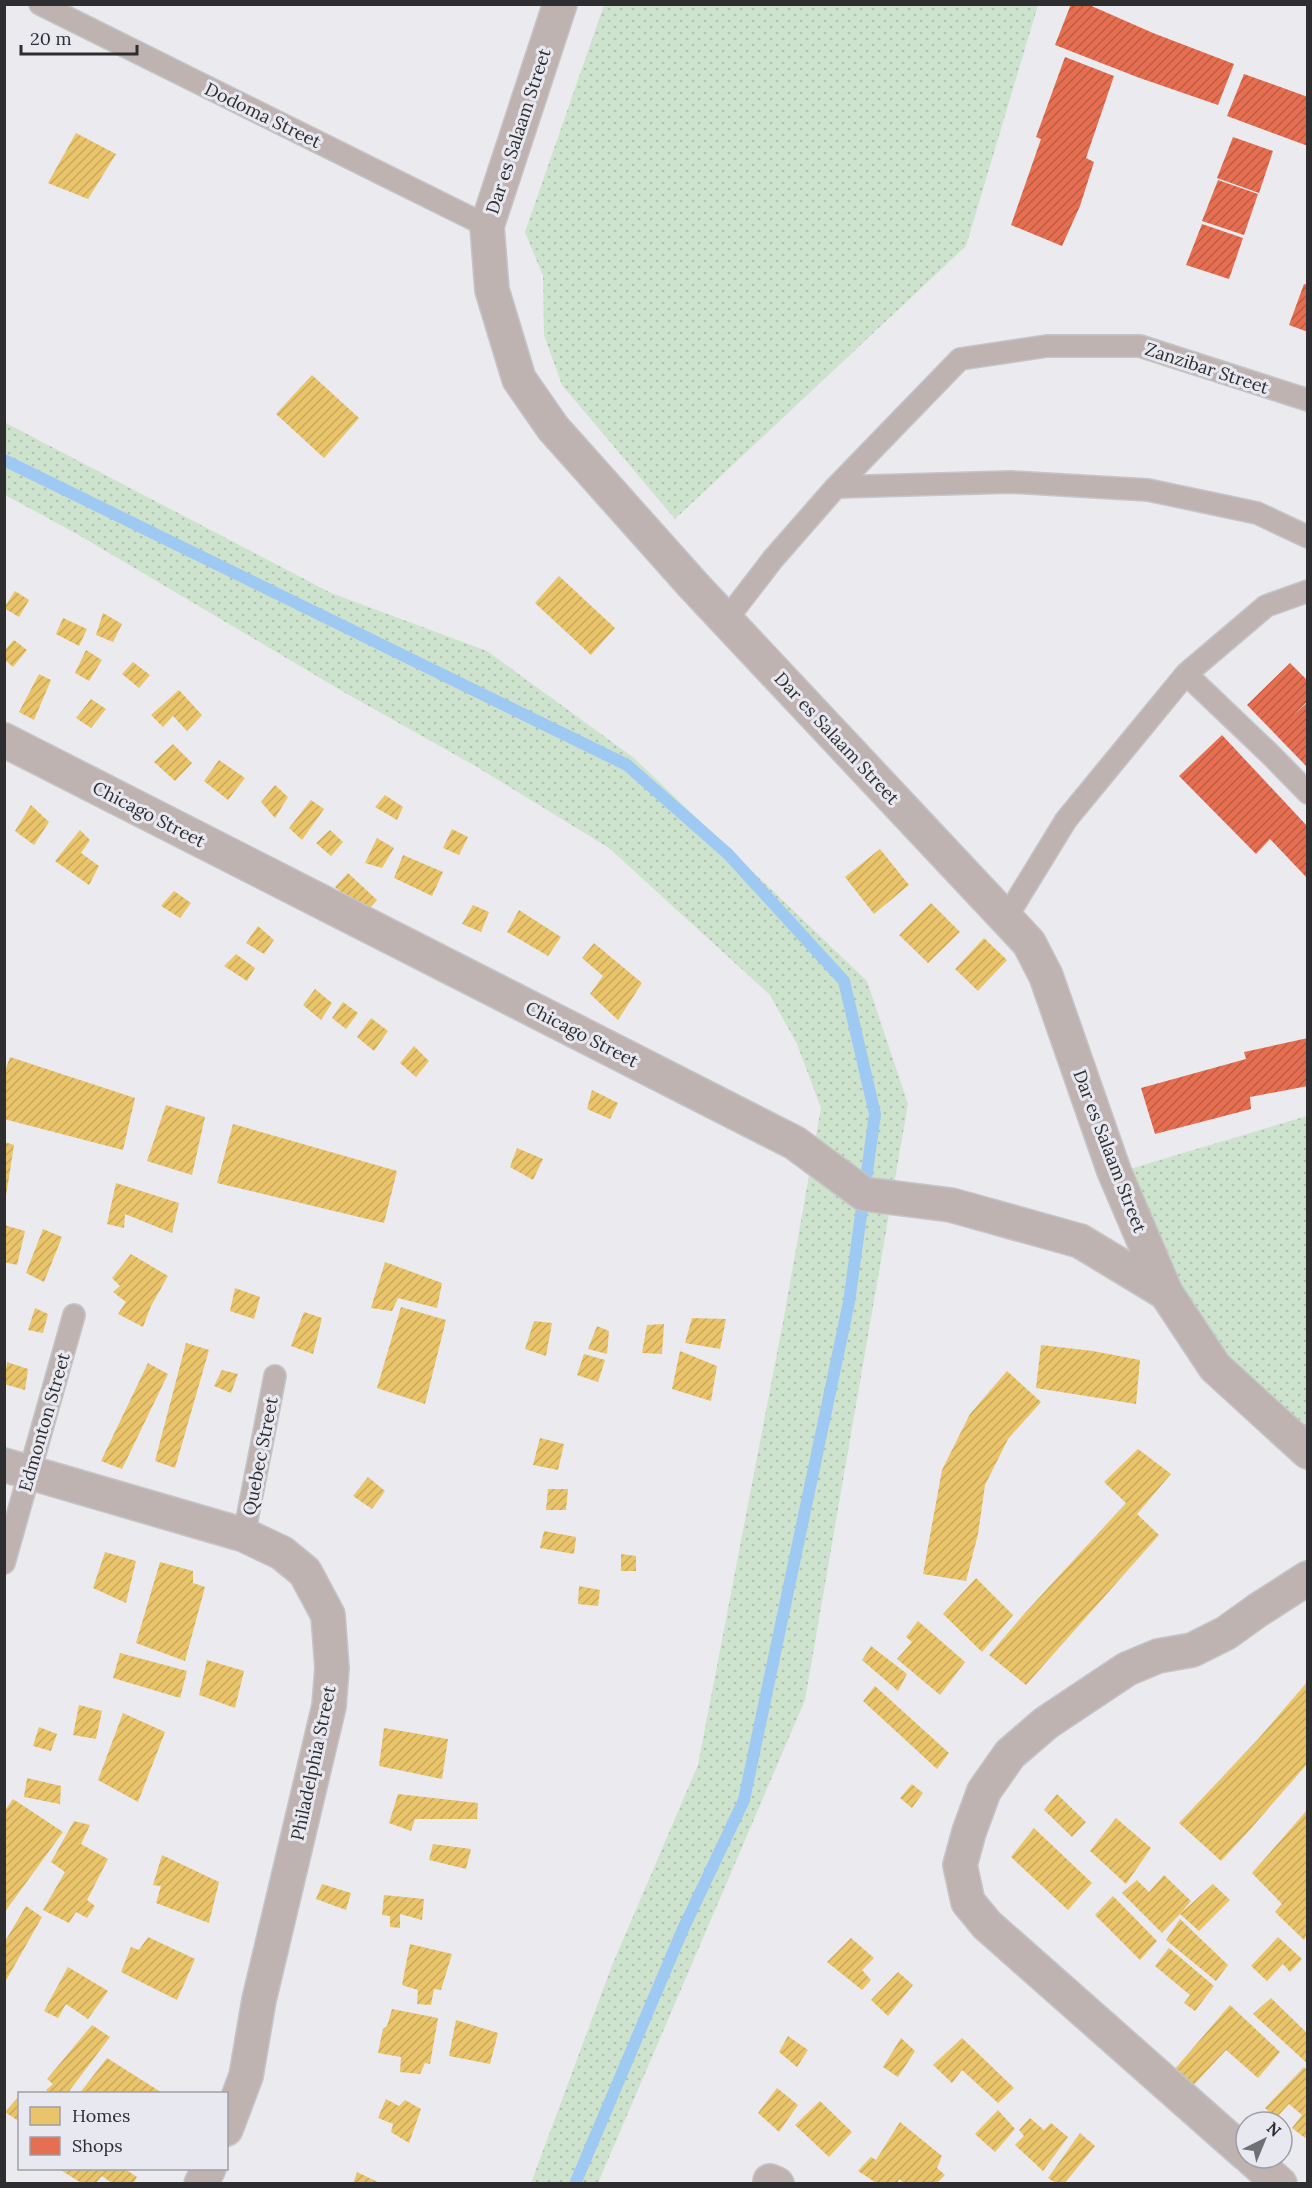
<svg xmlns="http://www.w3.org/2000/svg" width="1312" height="2188" font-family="Lora,serif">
<defs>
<pattern id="grass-dots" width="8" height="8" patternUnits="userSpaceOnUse" patternTransform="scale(1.5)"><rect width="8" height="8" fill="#cee3cd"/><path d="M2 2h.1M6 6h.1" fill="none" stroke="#b1c3b0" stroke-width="1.8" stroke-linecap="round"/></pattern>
<pattern id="homes-hatch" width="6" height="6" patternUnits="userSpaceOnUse" patternTransform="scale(1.5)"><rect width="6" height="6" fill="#e9c46a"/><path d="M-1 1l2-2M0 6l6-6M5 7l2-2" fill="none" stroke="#c8a95c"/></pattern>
<pattern id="shops-hatch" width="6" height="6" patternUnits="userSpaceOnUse" patternTransform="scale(1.5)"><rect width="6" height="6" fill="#e76f51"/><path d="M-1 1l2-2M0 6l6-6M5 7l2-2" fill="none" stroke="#bc5c44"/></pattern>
</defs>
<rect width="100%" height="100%" fill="#eaeaef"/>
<path fill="url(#grass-dots)" d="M604,5H1038L966,246L675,519L562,385L544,335L543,276L525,232Z
M4,422L331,593L487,651L634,758L867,981L908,1104L805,1700L598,2183H531L611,1968L698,1765L784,1317L821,1108L797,1044L770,995L609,848L477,767L342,691L77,534L5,495Z
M1307,1116V1443L1173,1297L1123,1171Z"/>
<path fill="url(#homes-hatch)" d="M76,133L116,154L88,199L48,183Z
M312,375L359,418L324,458L276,414Z
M559,576L615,628L591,655L535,603Z
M15,591L29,600L19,617L4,608Z
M103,613L122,624L113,642L96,635Z
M63,618L87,629L79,646L56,634Z
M14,640L27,650L13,667L4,659V651Z
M86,650L102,660L89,681L75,673Z
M133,662L150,675L139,688L122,674Z
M39,674L51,680L34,720L19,712Z
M179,690L202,715L187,731L173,716L163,727L151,715Z
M91,699L106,709L91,728L76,718Z
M173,744L192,763L175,781L154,762Z
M219,760L245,778L228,800L204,781Z
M275,785L288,797L275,818L261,802Z
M385,795L403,807L397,820L375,807Z
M311,800L324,809L302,840L289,828Z
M31,805L49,822L34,845L15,831Z
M452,829L468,837L459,855L443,848Z
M80,830L90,840L81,853L99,866L89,885L55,861Z
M330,830L343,842L331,856L316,843Z
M377,838L394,848L382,868L365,863Z
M880,849L909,885L874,914L845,877Z
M403,855L443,872L432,896L394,878Z
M348,873L377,900L366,912L335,887Z
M174,891L191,903L180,918L161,906Z
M931,903L960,932L928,963L899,935Z
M473,905L489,912L481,932L462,924Z
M519,910L561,937L548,956L507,932Z
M258,926L274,940L264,954L246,943Z
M984,938L1007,960L978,991L955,969Z
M594,943L642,983L618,1020L590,994L603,976L582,958Z
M236,954L255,968L247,981L224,966Z
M315,989L332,1003L321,1020L303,1005Z
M343,1002L358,1013L346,1029L332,1018Z
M371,1018L388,1031L374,1051L357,1037Z
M414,1046L429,1061L416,1077L400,1063Z
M10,1057L135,1098L123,1150L4,1119V1074Z
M592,1090L618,1103L610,1119L587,1109Z
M166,1105L205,1117L192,1175L147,1161Z
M233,1124L397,1171L384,1223L217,1183Z
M4,1142L14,1145L6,1196H4Z
M517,1148L543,1159L533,1180L510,1167Z
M116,1183L179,1203L172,1233L125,1214L124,1228L107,1224Z
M4,1225L25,1231L17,1265L4,1262Z
M43,1229L62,1237L44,1282L26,1273Z
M131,1254L168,1276L151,1306L143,1327L118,1314L126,1302L113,1292L120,1286L112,1278Z
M385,1262L442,1283L437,1308L398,1298L392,1311L371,1308Z
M235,1288L260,1297L254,1319L230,1311Z
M401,1307L446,1320L425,1404L377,1388Z
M35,1308L48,1314L43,1333L28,1330Z
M304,1312L322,1318L313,1354L291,1346Z
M692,1318L726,1319L720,1349L685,1343Z
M534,1321L552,1323L546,1356L525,1349Z
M664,1324L662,1354L642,1353L647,1325Z
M597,1326L609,1331L607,1354L588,1349Z
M186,1343L209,1350L175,1468L155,1461Z
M1041,1345L1093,1351L1140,1360L1136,1404L1036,1388Z
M680,1351L717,1366L711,1401L672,1389Z
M584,1354L605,1360L598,1382L577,1375Z
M7,1362L28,1369L25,1390L4,1384Z
M148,1363L168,1374L122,1469L101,1461Z
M222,1370L238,1374L231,1393L214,1386Z
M1007,1371L1041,1402L1008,1439L985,1485L978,1534L966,1581L923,1574L942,1470L970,1414Z
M540,1438L564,1444L558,1470L533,1465Z
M1138,1449L1171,1474L1137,1514L1159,1535L1026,1685L989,1655L1025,1613L1126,1503L1104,1482Z
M368,1477L385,1491L372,1509L353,1496Z
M548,1489H568L566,1510H546Z
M544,1531L576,1537L574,1554L540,1548Z
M105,1552L136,1561L126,1603L93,1588Z
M621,1554L636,1556V1571H621Z
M160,1562L193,1571V1583L205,1587L185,1661L136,1643Z
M976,1578L1013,1615L982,1652L943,1614Z
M579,1586L600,1590L598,1606L578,1604Z
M918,1621L965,1662L940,1695L897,1659L912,1642L906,1637Z
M871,1646L907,1674L898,1691L862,1660Z
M120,1653L187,1671L180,1698L113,1678Z
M207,1660L244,1671L235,1708L199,1695Z
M1308,1681V1763L1247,1833L1221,1861L1179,1823L1259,1738Z
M875,1686L949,1753L937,1769L863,1701Z
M79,1705L102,1711L96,1739L73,1735Z
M123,1713L165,1732L138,1802L98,1780Z
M39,1727L57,1734L51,1751L33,1746Z
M384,1728L448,1739L442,1779L379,1766Z
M27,1778L61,1786L60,1804L24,1797Z
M912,1784L923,1793L912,1808L900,1798Z
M398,1794L478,1803L477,1819H415L411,1831L389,1823Z
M1057,1794L1086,1822L1072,1837L1044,1810Z
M13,1799L63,1832L4,1913V1812Z
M1308,1809V1934L1304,1940L1275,1912L1282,1904L1252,1873Z
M1116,1818L1151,1848L1126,1884L1090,1851Z
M74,1821L90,1825L81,1844L108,1859L87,1900L95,1906L87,1918L76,1912L69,1923L43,1910L65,1872L51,1862Z
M1034,1828L1092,1883L1068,1910L1011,1857Z
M433,1844L471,1849L466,1869L429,1860Z
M162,1855L219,1882L209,1923L156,1903L161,1886L153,1885Z
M1164,1875L1191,1901L1180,1914L1213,1884L1230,1900L1199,1931L1180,1914L1162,1933L1122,1893L1137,1880L1149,1892Z
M322,1884L351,1893L346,1910L316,1899Z
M384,1895L424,1899L422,1920L400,1914V1928L390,1927V1916L382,1915Z
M1113,1896L1157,1941L1140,1960L1095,1915Z
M26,1906L42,1917L4,1984V1943Z
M1180,1919L1228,1965L1216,1981L1166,1940Z
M148,1937L195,1959L177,2000L121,1972L131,1947L139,1950Z
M1278,1937L1302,1959L1290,1972L1283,1964L1267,1981L1251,1966Z
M851,1938L874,1958L862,1970L871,1980L862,1990L827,1962Z
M410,1944L452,1954L441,1990L434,1989L431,2005L417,2004L418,1990L402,1985Z
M1169,1948L1214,1986L1195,2011L1184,2003L1190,1995L1155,1966Z
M68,1967L108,1991L88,2019L66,2004L58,2018L44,2011Z
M898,1972L913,1985L888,2016L871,2000Z
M1271,1998L1308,2034V2064L1253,2014Z
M1230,2005L1280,2052L1258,2078L1226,2050L1191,2088L1174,2070Z
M392,2009L438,2018L430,2064L425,2063L420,2074L400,2072L401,2057L378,2053L383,2029L387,2026Z
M456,2020L498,2033L490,2064L449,2056Z
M92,2025L110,2037L67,2094H51L46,2090L53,2084L47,2079Z
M788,2036L808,2050L797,2067L779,2052Z
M901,2038L915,2051L898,2077L883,2067Z
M962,2038L1014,2088L998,2103L962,2070L952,2083L933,2065Z
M107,2058L164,2094H79Z
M1304,2067L1308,2071V2135L1305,2138L1292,2128L1302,2115L1289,2104L1276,2118L1265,2108Z
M777,2088L798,2105L779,2132L758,2113Z
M20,2095V2122L5,2112Z
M386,2099L399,2106L405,2100L421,2109L409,2143L391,2132L393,2124L378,2118Z
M820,2101L852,2132L829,2157L795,2125Z
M998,2110L1015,2129L995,2152L975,2134Z
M1030,2118L1044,2130L1051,2123L1068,2137L1043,2171L1015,2145L1024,2136L1019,2130Z
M900,2122L942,2156L937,2168L945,2175L936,2184H905L899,2179L897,2184H878L858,2171L871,2157L876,2160Z
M1080,2133L1095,2146L1064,2184H1057L1048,2178Z
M59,2169H125L137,2177L133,2184H113L102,2176L95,2184H83Z
M357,2172L382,2184H353Z"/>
<path fill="url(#shops-hatch)" d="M1071,4H1087L1153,33L1234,64L1218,105L1137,77L1055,45Z
M1065,57L1114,76L1086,158L1094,162L1080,206L1062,246L1011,225L1041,139L1036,137Z
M1244,74L1308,97V146L1227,116Z
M1233,137L1273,151L1259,193L1217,178Z
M1218,180L1258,194L1244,235L1202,221Z
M1202,224L1243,238L1229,279L1186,265Z
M1304,284L1308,285V332L1289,325Z
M1290,663L1308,681V701L1292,716L1308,702V768L1247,705Z
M1222,735L1308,827V879L1270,839L1256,854L1179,776Z
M1308,1038V1086L1250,1097L1251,1109L1155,1134L1141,1088L1246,1059L1244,1052Z"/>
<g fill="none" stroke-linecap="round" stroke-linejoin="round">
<path stroke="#9ec9f2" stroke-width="12" d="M4,460L627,765L728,854L844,981L875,1114L849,1302L744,1800L683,1929L575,2184"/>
<g stroke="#c5c5c8" stroke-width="24">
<path id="lane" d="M40,4L487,226
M836,487L1011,482L1148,490L1257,513L1308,537
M726,620L773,559L836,487L960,359L1047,346H1140L1308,400
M1186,674L1272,756L1308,793
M1006,918L1066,820L1186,674L1266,606L1308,591
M244,1535L275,1376
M4,1563L74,1315"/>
</g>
<g stroke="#c5c5c8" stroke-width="36">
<path id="street" d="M560,4L487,226L492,290L519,379L553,428L694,586L1029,943L1046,976L1114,1171L1166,1293L1215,1367L1308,1452
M4,740L795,1143L864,1194L951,1205L1080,1241L1166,1293
M4,1465L244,1535L282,1553L305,1572L328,1615L332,1668L329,1706L259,2000L246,2076L226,2129
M1246,2154L987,1925L968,1902L960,1865L969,1832L984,1791L1010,1754L1046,1723L1127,1669L1158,1656L1192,1650L1226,1633L1258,1610L1308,1578
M1251,2158L1280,2184
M770,2181L777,2184
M201,2184L209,2168"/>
</g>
<use href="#lane" stroke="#beb3b1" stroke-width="21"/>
<use href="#street" stroke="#beb3b1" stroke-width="33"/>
</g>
<g text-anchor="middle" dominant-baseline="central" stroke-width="6" stroke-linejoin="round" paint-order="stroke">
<g font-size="18" fill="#2e2e31" stroke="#e8e8f1">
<text transform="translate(263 115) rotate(26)">Dodoma Street</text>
<text transform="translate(518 131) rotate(-72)">Dar es Salaam Street</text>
<text transform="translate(1207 368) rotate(18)">Zanzibar Street</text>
<text transform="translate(837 738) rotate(47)">Dar es Salaam Street</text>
<text transform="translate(149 814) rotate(27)">Chicago Street</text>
<text transform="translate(582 1034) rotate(27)">Chicago Street</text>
<text transform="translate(1110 1151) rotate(69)">Dar es Salaam Street</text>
<text transform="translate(44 1422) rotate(-74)">Edmonton Street</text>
<text transform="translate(260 1456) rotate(-79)">Quebec Street</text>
<text transform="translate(313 1763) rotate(-78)">Philadelphia Street</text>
</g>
</g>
<rect width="1312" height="2188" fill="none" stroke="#2e2e31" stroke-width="12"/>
<rect x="18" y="2092" width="210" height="78" fill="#e8e8f1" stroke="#9e9ea4" stroke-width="1.5"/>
<rect x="30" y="2107" width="30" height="18" fill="#e9c46a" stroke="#9e9ea4" stroke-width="1.5"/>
<text x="72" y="2122" font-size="18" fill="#2e2e31">Homes</text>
<rect x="30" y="2137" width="30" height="18" fill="#e76f51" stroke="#9e9ea4" stroke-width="1.5"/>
<text x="72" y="2152" font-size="18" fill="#2e2e31">Shops</text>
<g transform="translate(1264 2140) rotate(43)"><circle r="28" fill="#e8e8f1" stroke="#9e9ea4" stroke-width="1.5"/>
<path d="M0-4.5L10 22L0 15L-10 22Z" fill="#707074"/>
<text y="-9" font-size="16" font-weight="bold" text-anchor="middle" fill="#2e2e31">N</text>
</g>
<path d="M21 45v9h116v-9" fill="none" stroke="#2e2e31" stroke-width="3"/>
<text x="30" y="45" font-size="18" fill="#2e2e31" stroke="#e8e8f1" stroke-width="4.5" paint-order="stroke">20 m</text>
</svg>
